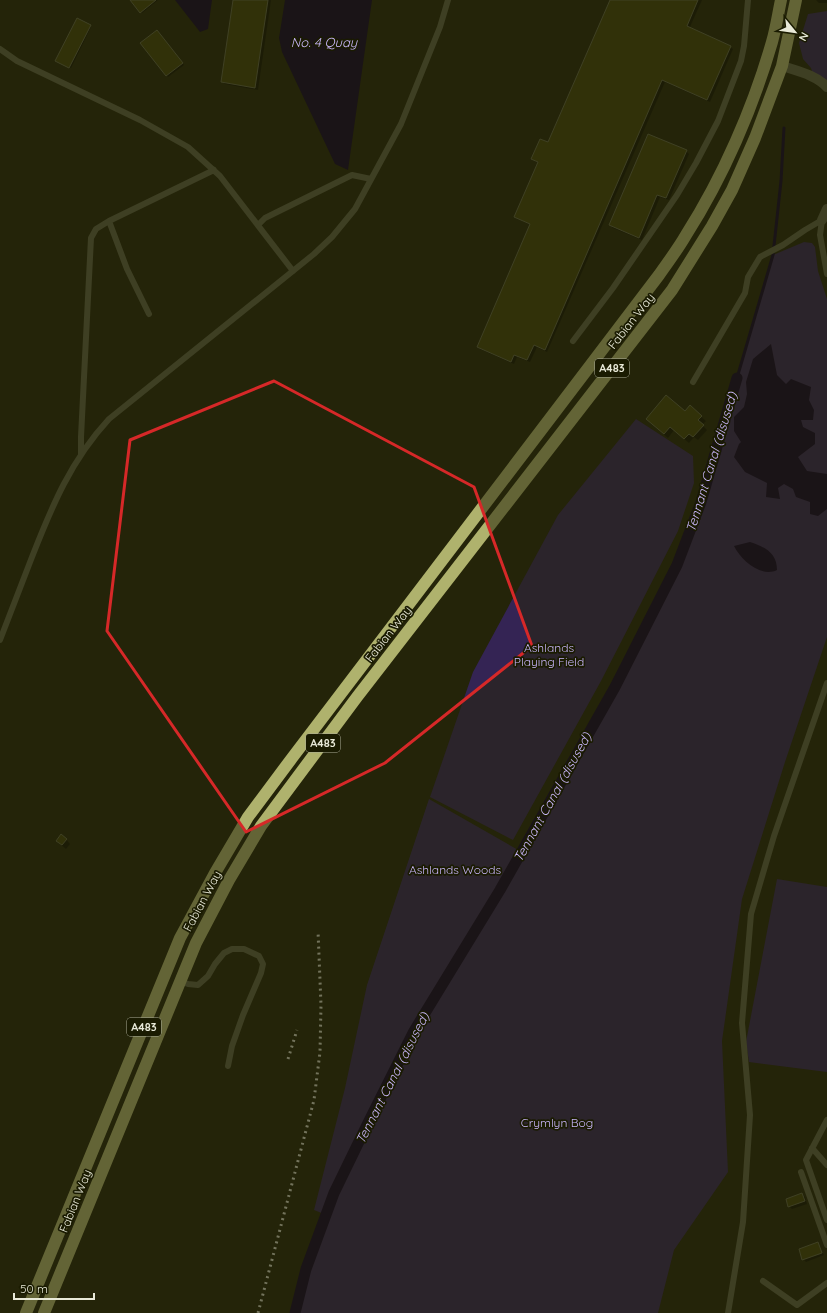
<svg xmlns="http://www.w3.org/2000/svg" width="827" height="1313" font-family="Quicksand,sans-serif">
<rect width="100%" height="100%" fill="#242409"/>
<path fill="#342454" d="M827,11V83L813,74L811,68L803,59L799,43L808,14Z
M804,242L812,243L815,247L818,271L827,299V637L785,762L742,899L722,1041L728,1172L674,1250L658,1313H295L306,1269L334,1193L367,1125L414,1031L500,890L615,687L677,565L701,502L773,255Z
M636,419L693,456L694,483L678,531L601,681L513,840L430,797L473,672L558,515Z
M429,799L520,851L498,889L412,1030L332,1192L324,1214L314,1210L345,1088L367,985Z
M777,879L827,887V1072L749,1062L746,1042Z"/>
<path fill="#0f0028" d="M175,0H212L208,29L200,32Z
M285,0H372L348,170L335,164L282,52L279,38Z
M771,344L777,375L786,384L791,379L811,387L809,400L814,410L813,420H801L803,427L815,433V444L798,457L807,471L827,474V509L818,516L810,514V502L796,497L793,489L784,484L778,488L780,499L766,497L767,483L745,472L734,457L739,444L741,442L734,431V417L744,407L747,394L746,382L753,359Z
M750,542C765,547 777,553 777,570C761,578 741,560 734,546Z"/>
<path fill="#0007" d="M131,0H158L142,13Z
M234,0H271L258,90L225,84L222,81Z
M611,0H702L689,29L730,47L733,49L710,102L665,82L547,352L537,347L530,362L517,357L514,364L480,349L478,347L531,225L518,219L515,217L538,163L532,159L548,143Z
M816,0H827V3H819Z
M90,26L91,27L71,68L57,62Z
M157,31L184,65L168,77L141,43Z
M686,151L689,154L669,200L660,197L642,240L613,228L610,225Z
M690,407L706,421L702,425L707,430L698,440L694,437L689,443L674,430L668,438L647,419L685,413Z
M66,839L70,844L66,849L57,841Z
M802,1194L805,1197L807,1204L792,1209L789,1206Z
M823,1253L824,1255L806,1262L804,1260Z"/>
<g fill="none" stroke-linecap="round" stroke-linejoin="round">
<path stroke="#0f0028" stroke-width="3" d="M737,378L773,255L781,181L784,128"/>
<path stroke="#0f0028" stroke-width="11" d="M295,1313L306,1269L334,1193L367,1125L414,1031L500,890L615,687L677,565L701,502L737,378"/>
</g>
<path fill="#41420b" stroke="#606244" d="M130,0H156L140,13Z
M233,0H268L255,88L221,82Z
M610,0H698L687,26L731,46L707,100L662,80L545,350L534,345L527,360L514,355L511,362L477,347L530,224L514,217L538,162L531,159L540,139L548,142Z
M77,18L91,25L69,68L55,61Z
M157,30L183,63L166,76L140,43Z
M648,134L687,150L666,198L657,195L639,238L609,225Z
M666,395L685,411L690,405L702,416L698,420L704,425L693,437L689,434L684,439L670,427L664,434L646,419Z
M61,834L67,839L62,845L56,841Z
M802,1193L805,1201L788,1207L786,1199Z
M818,1242L822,1253L802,1260L799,1249Z"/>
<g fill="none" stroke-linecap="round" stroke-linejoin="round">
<path stroke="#5d5f43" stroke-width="6" d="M0,49L17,61L140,120L188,147L220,176L293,271
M822,220L820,235L827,274
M109,221L127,269L149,314
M258,225L265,218L352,175L371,179
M573,341L613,288L677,195L696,163L718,121L741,61L744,46L748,0
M693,382L745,293L748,277L760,257L783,245L805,230L822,220
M81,454V437L91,238L96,229L109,221L214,170
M0,640C11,612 21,585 32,557C52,506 71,460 109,419L314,254L332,237L355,209L401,124L440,27L448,0
M180,981L188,984L198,985L208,976L215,964L224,953L232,949H244L259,956L263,964L261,973L243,1015L232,1046L228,1066
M827,1120L806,1160L827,1220
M812,1148L827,1165
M801,1172L827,1245
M763,1281L797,1305L827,1283
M728,1313L743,1222L750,1115L742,1023L751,914L774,836L827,683"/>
<path stroke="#5d5f43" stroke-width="10" d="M782,66C797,71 816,75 827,87
M822,220L827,209"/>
<path stroke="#afb26d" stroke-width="12" d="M26,1313L180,938L215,873L248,817L292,758L659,275C668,262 678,249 686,235C723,177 753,108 772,42C776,28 778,14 781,0
M44,1313L196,943L229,880L261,826L357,697L672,290L712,226L732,190L755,138L782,66L796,0"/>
<path stroke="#d2d3c1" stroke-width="3" stroke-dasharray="2 4" stroke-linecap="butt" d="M288,1059L297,1030
M258,1313L314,1100L320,1052L321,1005L318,931"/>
</g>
<path d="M0 0H827V1313H0ZM274,381L474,487L532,646L385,763L246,832L107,631L130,440Z" fill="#242409" fill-opacity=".55" fill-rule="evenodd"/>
<path fill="none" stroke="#d62828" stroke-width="3" stroke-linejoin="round" d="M274,381L474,487L532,646L385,763L246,832L107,631L130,440Z"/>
<g text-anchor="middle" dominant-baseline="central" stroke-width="3.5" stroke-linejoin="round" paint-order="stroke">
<g fill="#1a1b01" stroke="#aaab98" stroke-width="1">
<rect x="595" y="359" width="34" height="18" rx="3"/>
<rect x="306" y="734" width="34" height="18" rx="3"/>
<rect x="127" y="1018" width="34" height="18" rx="3"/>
</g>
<g font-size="11" font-weight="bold" fill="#e8e9d8">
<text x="612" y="368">A483</text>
<text x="323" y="743">A483</text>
<text x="144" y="1027">A483</text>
</g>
<g font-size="12" fill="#e8e9d8" stroke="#1a1b01">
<text transform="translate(631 321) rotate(-52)">Fabian Way</text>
<text transform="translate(388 634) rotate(-52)">Fabian Way</text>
<text transform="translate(202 901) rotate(-62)">Fabian Way</text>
<text transform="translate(75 1201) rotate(-68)">Fabian Way</text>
</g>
<g font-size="12" fill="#c7b4f9" stroke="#1a1b01">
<text x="549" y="647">Ashlands<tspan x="549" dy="14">Playing Field</tspan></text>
<text x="455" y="869">Ashlands Woods</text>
<text x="557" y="1122">Crymlyn Bog</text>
</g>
<g font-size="13" font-style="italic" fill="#cab7fc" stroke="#1a1b01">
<text x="324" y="42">No. 4 Quay</text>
<text transform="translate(711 462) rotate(-73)">Tennant Canal (disused)</text>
<text transform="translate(552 797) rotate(-61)">Tennant Canal (disused)</text>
<text transform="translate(392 1078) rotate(-63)">Tennant Canal (disused)</text>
</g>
</g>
<g transform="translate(795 32) rotate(119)" stroke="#1a1b01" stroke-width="3" paint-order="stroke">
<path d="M0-3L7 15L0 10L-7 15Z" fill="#e8e9d8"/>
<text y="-6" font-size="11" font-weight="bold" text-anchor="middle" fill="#e8e9d8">N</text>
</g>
<path d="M14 1293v6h80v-6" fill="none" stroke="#e8e9d8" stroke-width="2"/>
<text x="20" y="1293" font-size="12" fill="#e8e9d8" stroke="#1a1b01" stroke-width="3" paint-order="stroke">50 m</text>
</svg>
